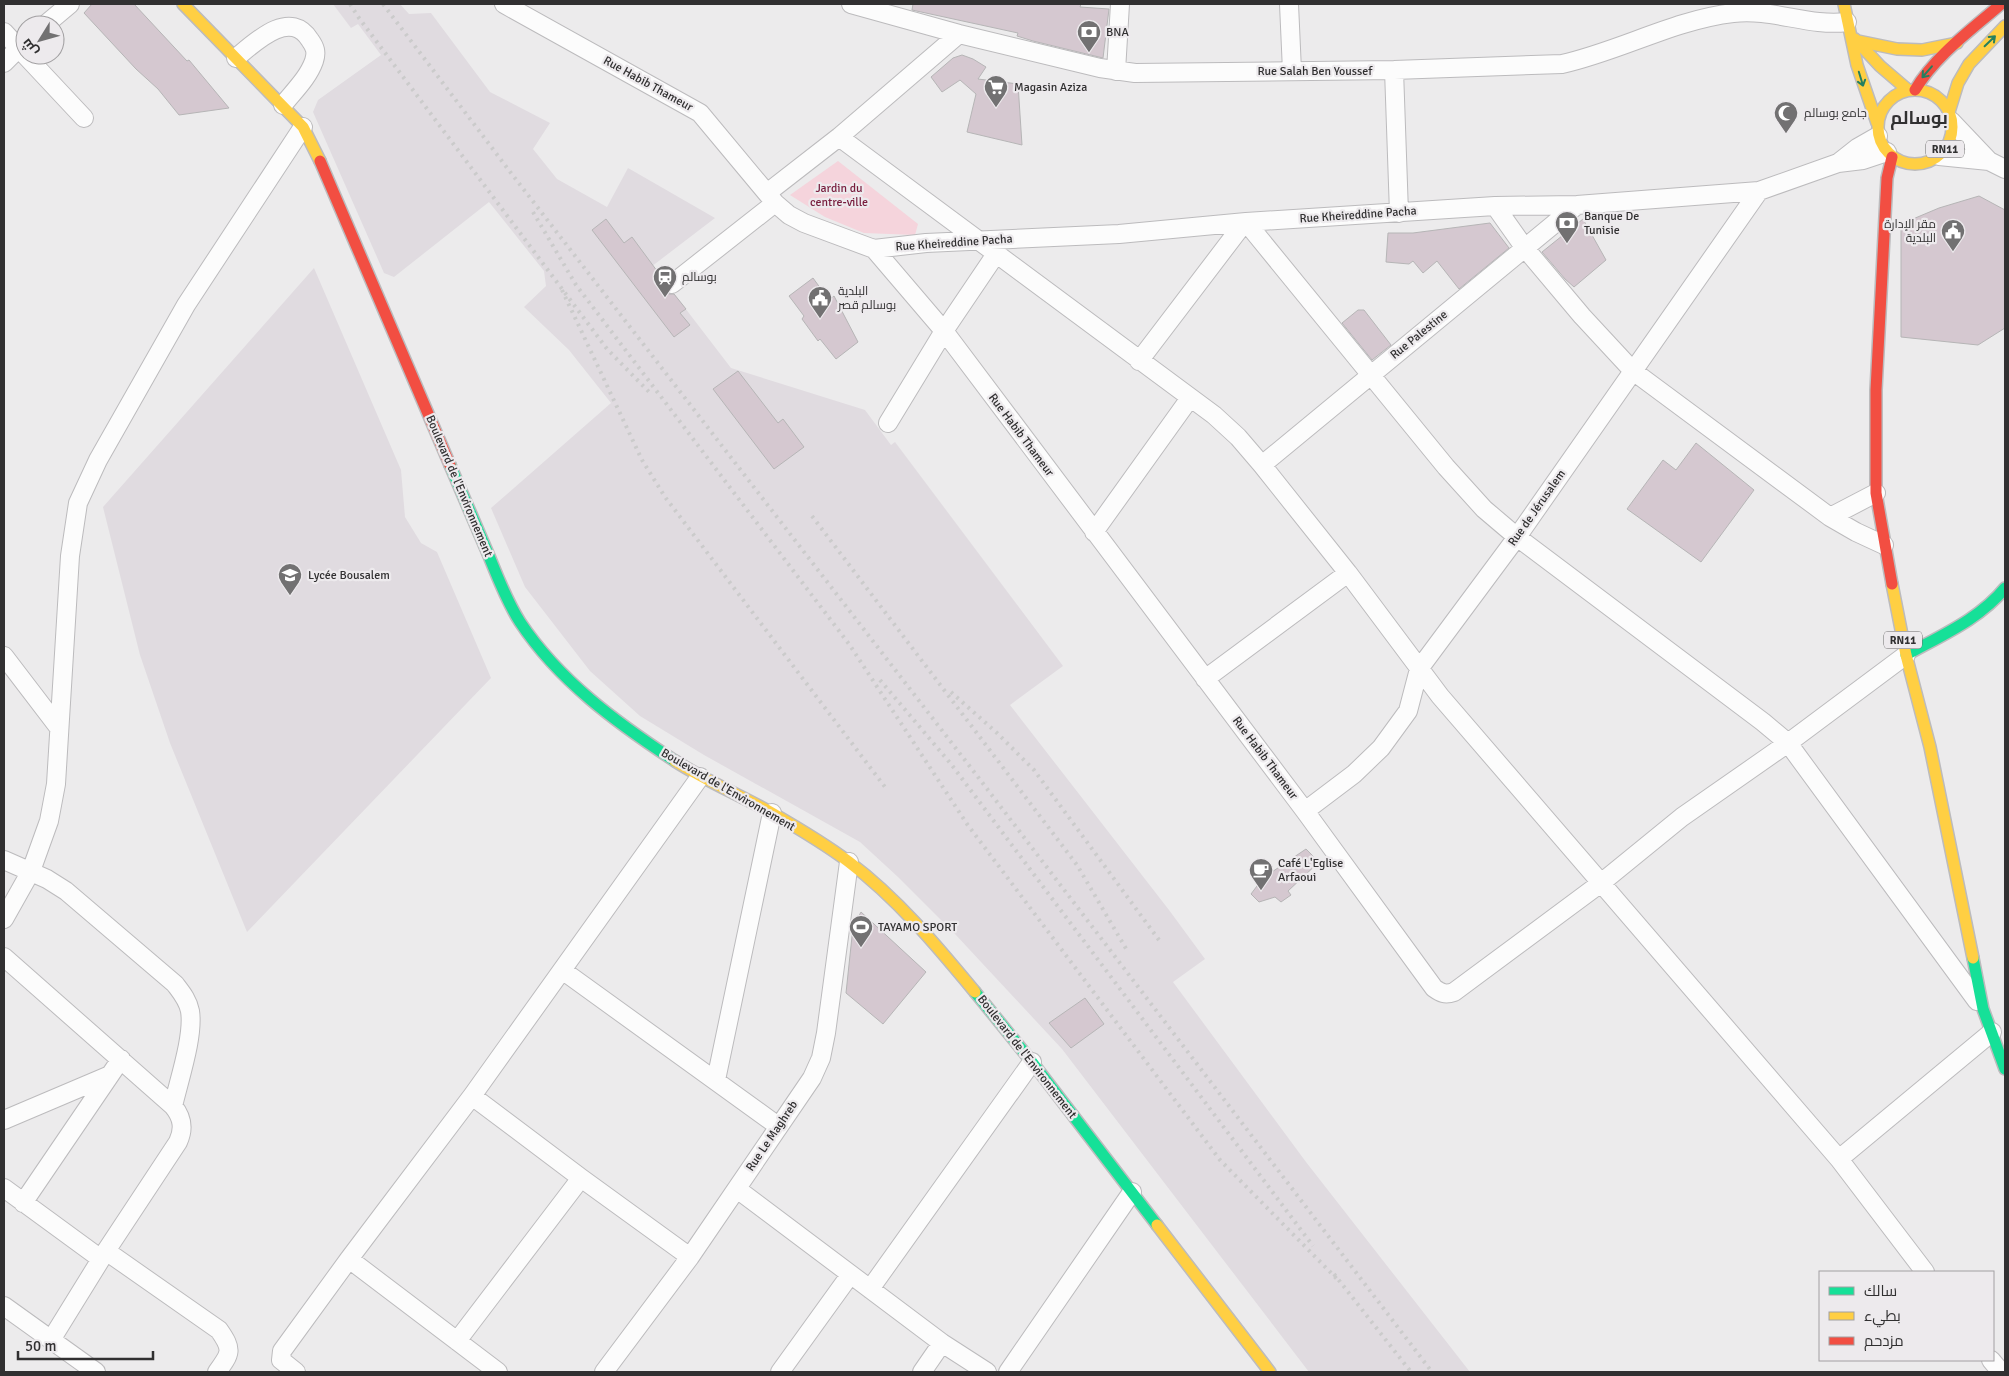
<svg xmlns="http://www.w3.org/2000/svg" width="2009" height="1376" font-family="Signika,Cairo,sans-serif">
<rect width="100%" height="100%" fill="#ecebec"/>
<path fill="#e0dbe0" d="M333,4H400L409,14L431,13L490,92L550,123L533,149L557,179L607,207L628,168L715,218L647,270L662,278L731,368L865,410L891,445L895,442L1063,666L1010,705L1169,910L1205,959L1173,982L1306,1162L1470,1372H1309L1062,1049L955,934L898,877L860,842L704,755L640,716L590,671L525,587L491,508L611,403L569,350L524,307L546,286L544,271L489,202L394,277L384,273L313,112L318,100L381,55L358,24L351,28Z
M314,268L401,470L405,517L421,543L437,552L491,678L247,932L170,743L140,655L103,507Z"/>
<path fill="#f5d4dc" d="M838,161L918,224L915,235L864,233L825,217L790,195Z"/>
<path fill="#d5c8d0" stroke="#b6b5b6" d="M92,4H134L187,61L189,60L229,108L179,115L158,89L136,69L84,13Z
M913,4H1081L1080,7L1109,9L1103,58L1033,41L1017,36L1018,33L912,10Z
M962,55L973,59L986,67L978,79L1018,84L1022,145L967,132L976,94L960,80L942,92L931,77L953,58Z
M1979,196L2005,210V328L1978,345L1901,337V224L1939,208Z
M606,219L624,243L632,237L663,279L661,285L663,290L669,294H674L686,309L680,313L690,325L674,337L592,230Z
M1583,219L1606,260L1574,287L1565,279L1542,252Z
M1490,223L1509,248L1459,289L1437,261L1423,273L1413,261L1409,264L1386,262L1388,233H1413Z
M813,278L829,300L834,296L858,342L836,359L820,339L818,341L802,319L804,316L789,296Z
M1358,310H1364L1391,345L1372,360L1342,323Z
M738,371L778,423L783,419L804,447L774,469L713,389Z
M1696,443L1754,490L1701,562L1627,509L1663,460L1676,470Z
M1306,849L1319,862L1288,891L1291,895L1281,902L1275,897L1259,902L1251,894L1263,878Z
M861,912L926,972L883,1024L846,993L853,927Z
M1085,998L1104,1024L1071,1048L1049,1023Z"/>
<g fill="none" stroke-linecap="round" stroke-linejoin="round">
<g stroke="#bcbbbd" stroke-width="20">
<path id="street" d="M504,4L700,113L775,203L789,215L804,223L874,249L944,331L1305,811L1434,988C1441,993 1445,995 1454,992L1601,883L1682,817L1788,743L1906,655
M851,4L959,34L1100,68L1135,73L1394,70L1562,64C1620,51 1674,20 1733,13C1772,8 1809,27 1847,22
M1289,4L1292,71
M45,25L70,4
M4,32L25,55
M25,55L84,118
M236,58C255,42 290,8 310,40C315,47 317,52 314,61C308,78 294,91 283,105
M4,63L25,42
M1394,70L1399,213
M1116,71L1120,4
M1951,121L1989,161L2005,169
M839,137L1214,415L1238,437L1262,465L1348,573L1440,696L1839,1159L1925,1272
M1939,156L1989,161
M1838,163L1857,148L1878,136
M767,193L839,137L959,34
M1495,206L1524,247L1582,316L1633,371L1830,517L1856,532L1884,545
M1246,222L1446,467L1484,509L1517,537L1763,722L1788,743L1977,1001
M874,249L926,243L1119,234L1246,222L1495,206L1577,205L1759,191L1838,163L1863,160L1887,152
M672,284L775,203
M1139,361L1244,223
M888,423L944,331L996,254
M1262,465L1577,205
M1830,517L1876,493
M1094,532L1190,398
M4,656L59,728
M1205,679L1348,573
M1305,811L1354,774L1381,748L1408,711L1419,669L1517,537L1759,191
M4,860L47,879L66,891L175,984C181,992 188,1000 190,1011C194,1036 179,1080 173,1106
M4,919L31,871L49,821L56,784L70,556L78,503L98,460L186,305L303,127
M4,957L173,1106C183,1118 184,1129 178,1142L106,1251L51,1340
M562,970L778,1126
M716,1080L772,813
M472,1096L581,1178L690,1257
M4,1120L110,1075
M1839,1159L1992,1032
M4,1188L101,1259
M737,1189L942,1343L987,1372
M23,1203L121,1059
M106,1251L219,1330C233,1350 231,1353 217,1372
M349,1259L498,1372
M870,1289L1032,1062
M4,1306L96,1372
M457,1341L581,1178
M1991,1360L2001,1372
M296,1372L281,1360L282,1351L349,1259L472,1096L700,777
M604,1372L690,1257L812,1078L821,1058L826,1033L849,862
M780,1372L850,1275
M922,1372L942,1343
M1008,1372L1132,1192"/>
</g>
<g stroke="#bcbbbd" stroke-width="14">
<path id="fast" d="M450,465C463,496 476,526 489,556C498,578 507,602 520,622C559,681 617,723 675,761
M1906,655C1940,636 1980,619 2005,588
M1973,958L1983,1009L2005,1069
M975,992L1032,1062L1157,1225"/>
</g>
<g stroke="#bcbbbd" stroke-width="14">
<path id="slow" d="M183,4L303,127L320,161
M1844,4L1857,65L1877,123
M1855,39L1880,66L1908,90
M1858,41L1897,49L1922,50L1957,43
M1878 127a37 37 0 1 1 74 0a37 37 0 1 1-74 0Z
M1949,112L1958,83L1969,64L2005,26
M1892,584L1906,655L1930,747L1973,958
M675,761C706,781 740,795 772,813C798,828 825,844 849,862C897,898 937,946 975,992
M1157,1225L1270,1372"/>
</g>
<g stroke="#bcbbbd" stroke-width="14">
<path id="jam" d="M1915,90C1936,55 1970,31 2001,4
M320,161L450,465
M1892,584L1876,493V390L1887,178L1892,157"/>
</g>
<use href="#street" stroke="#fcfcfc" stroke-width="18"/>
<use href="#fast" stroke="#16e098" stroke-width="11"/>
<use href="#slow" stroke="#ffcf43" stroke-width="11"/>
<use href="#jam" stroke="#f24e42" stroke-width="11"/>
<path stroke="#cbcbcb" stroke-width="4" stroke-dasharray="2.5 5" stroke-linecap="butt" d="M350,4L359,18L607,349L652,395
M383,4L511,173L978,777L1432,1372
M533,212L576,285L849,644L967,824L1220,1160L1338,1280
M562,290L642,460L665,497L885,787
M812,516L1077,865L1128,952
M880,680L951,764L1313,1246
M951,692L997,733L1034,770L1159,940
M1334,1274L1411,1372"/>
</g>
<defs><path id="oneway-shaft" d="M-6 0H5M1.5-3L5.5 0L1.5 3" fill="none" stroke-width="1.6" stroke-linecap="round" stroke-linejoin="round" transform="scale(1.25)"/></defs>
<g stroke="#257f5f">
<use href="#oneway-shaft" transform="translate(1990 41) rotate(-44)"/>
<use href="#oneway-shaft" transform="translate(1927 72) rotate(131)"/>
<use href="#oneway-shaft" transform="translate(1861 79) rotate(73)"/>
</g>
<defs>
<g id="bank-pin" transform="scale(1.25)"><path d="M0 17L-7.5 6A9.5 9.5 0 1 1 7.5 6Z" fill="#727172" stroke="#edeaed"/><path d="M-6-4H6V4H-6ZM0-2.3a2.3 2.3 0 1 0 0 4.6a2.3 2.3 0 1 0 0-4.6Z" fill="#fff"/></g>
<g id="supermarket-pin" transform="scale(1.25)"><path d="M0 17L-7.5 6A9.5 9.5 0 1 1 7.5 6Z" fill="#727172" stroke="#edeaed"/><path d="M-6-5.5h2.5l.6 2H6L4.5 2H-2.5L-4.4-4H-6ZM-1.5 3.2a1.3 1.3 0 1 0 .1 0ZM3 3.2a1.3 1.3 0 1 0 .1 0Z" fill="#fff"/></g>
<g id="mosque-pin" transform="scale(1.25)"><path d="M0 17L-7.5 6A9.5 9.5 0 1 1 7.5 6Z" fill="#727172" stroke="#edeaed"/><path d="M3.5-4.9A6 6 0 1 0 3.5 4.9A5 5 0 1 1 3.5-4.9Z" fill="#fff"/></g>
<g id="civic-pin" transform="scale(1.25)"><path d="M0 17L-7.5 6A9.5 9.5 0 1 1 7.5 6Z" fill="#727172" stroke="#edeaed"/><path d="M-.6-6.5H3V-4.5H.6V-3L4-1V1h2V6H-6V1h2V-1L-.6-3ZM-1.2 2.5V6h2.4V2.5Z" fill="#fff"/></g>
<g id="station-pin" transform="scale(1.25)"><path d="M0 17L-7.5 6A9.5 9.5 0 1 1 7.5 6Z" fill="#727172" stroke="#edeaed"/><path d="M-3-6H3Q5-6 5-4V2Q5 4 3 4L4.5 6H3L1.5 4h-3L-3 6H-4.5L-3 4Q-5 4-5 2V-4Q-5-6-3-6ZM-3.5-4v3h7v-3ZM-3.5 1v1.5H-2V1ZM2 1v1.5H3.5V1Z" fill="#fff"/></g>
<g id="school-pin" transform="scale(1.25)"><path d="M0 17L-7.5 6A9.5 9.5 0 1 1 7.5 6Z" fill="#727172" stroke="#edeaed"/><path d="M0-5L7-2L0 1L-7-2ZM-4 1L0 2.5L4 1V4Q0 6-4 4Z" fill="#fff"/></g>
<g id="cafe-pin" transform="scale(1.25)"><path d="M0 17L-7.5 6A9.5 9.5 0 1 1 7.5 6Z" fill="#727172" stroke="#edeaed"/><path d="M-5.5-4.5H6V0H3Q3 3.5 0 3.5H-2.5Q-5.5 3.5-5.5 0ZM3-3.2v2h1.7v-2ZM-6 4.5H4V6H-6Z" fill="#fff"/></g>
<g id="stadium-pin" transform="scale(1.25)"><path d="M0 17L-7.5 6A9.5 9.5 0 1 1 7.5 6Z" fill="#727172" stroke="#edeaed"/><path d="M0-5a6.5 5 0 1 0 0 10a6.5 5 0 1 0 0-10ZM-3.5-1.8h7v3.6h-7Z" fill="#fff"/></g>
</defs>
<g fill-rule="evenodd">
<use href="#bank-pin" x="1089" y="32"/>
<use href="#supermarket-pin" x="996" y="87"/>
<use href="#mosque-pin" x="1786" y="113"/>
<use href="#bank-pin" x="1567" y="223"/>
<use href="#civic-pin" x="1953" y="231"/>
<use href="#station-pin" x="665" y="277"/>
<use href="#civic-pin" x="820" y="298"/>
<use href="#school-pin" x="290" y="575"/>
<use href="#cafe-pin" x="1261" y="870"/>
<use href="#stadium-pin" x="861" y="927"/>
</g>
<g text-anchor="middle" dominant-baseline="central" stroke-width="4.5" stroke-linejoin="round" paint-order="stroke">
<g fill="#edeaed" stroke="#696869" stroke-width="1">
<rect x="1926" y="140.5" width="38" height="17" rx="4"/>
<rect x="1884" y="631.5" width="38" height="17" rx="4"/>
</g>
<g font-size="11" font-weight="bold" fill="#313031">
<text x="1945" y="149">RN11</text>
<text x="1903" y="640">RN11</text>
</g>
<g font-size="12" fill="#313031" stroke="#edeaed" text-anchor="start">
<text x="1106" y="32">BNA</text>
<text x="1014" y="87">Magasin Aziza</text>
<text x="1804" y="113">جامع بوسالم</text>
<text x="1584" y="216">Banque De<tspan x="1584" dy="14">Tunisie</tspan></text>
<text x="1936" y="224" text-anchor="end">مقر الإدارة<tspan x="1936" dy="14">البلدية</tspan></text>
<text x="682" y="277">بوسالم</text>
<text x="838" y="291">البلدية<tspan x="838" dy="14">بوسالم قصر</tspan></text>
<text x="308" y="575">Lycée Bousalem</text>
<text x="1278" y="863">Café L'Eglise<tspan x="1278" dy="14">Arfaoui</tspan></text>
<text x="878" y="927">TAYAMO SPORT</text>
</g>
<g font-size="12" fill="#313031" stroke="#edeaed">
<text x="1315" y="71">Rue Salah Ben Youssef</text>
<text transform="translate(648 84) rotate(29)">Rue Habib Thameur</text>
<text transform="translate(1358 215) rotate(-4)">Rue Kheireddine Pacha</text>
<text transform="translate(954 243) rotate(-4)">Rue Kheireddine Pacha</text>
<text transform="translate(1419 335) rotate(-39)">Rue Palestine</text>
<text transform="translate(1021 435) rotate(53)">Rue Habib Thameur</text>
<text transform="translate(459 486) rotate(67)">Boulevard de l'Environnement</text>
<text transform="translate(1537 508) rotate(-55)">Rue de Jérusalem</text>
<text transform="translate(1265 758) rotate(53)">Rue Habib Thameur</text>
<text transform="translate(728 790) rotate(30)">Boulevard de l'Environnement</text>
<text transform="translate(1027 1057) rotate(52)">Boulevard de l'Environnement</text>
<text transform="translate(772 1136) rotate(-56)">Rue Le Maghreb</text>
</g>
<g font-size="12" fill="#781e3e" stroke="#edeaed">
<text x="839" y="188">Jardin du<tspan x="839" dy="14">centre-ville</tspan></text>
</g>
<g font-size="18" font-weight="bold" fill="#313031" stroke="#edeaed">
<text x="1919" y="118">بوسالم</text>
</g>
</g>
<rect width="2009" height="1376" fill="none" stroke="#313031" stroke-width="10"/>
<rect x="1819" y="1271" width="175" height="90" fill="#edeaed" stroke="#a2a0a2"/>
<rect x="1829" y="1287" width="25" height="8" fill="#16e098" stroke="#a2a0a2"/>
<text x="1864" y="1296" font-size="15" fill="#313031">سالك</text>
<rect x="1829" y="1312" width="25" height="8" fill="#ffcf43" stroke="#a2a0a2"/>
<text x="1864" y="1321" font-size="15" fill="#313031">بطيء</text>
<rect x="1829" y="1337" width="25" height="8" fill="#f24e42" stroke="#a2a0a2"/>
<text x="1864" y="1346" font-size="15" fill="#313031">مزدحم</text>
<g transform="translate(40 40) rotate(233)"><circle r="24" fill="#edeaed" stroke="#a2a0a2"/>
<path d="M0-4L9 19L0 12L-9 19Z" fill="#727172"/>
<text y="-8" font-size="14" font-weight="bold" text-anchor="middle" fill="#313031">ش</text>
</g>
<path d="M18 1351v8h135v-8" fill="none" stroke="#313031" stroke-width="2.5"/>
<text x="25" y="1351" font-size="15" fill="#313031" stroke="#edeaed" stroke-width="4" paint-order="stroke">50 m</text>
</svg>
